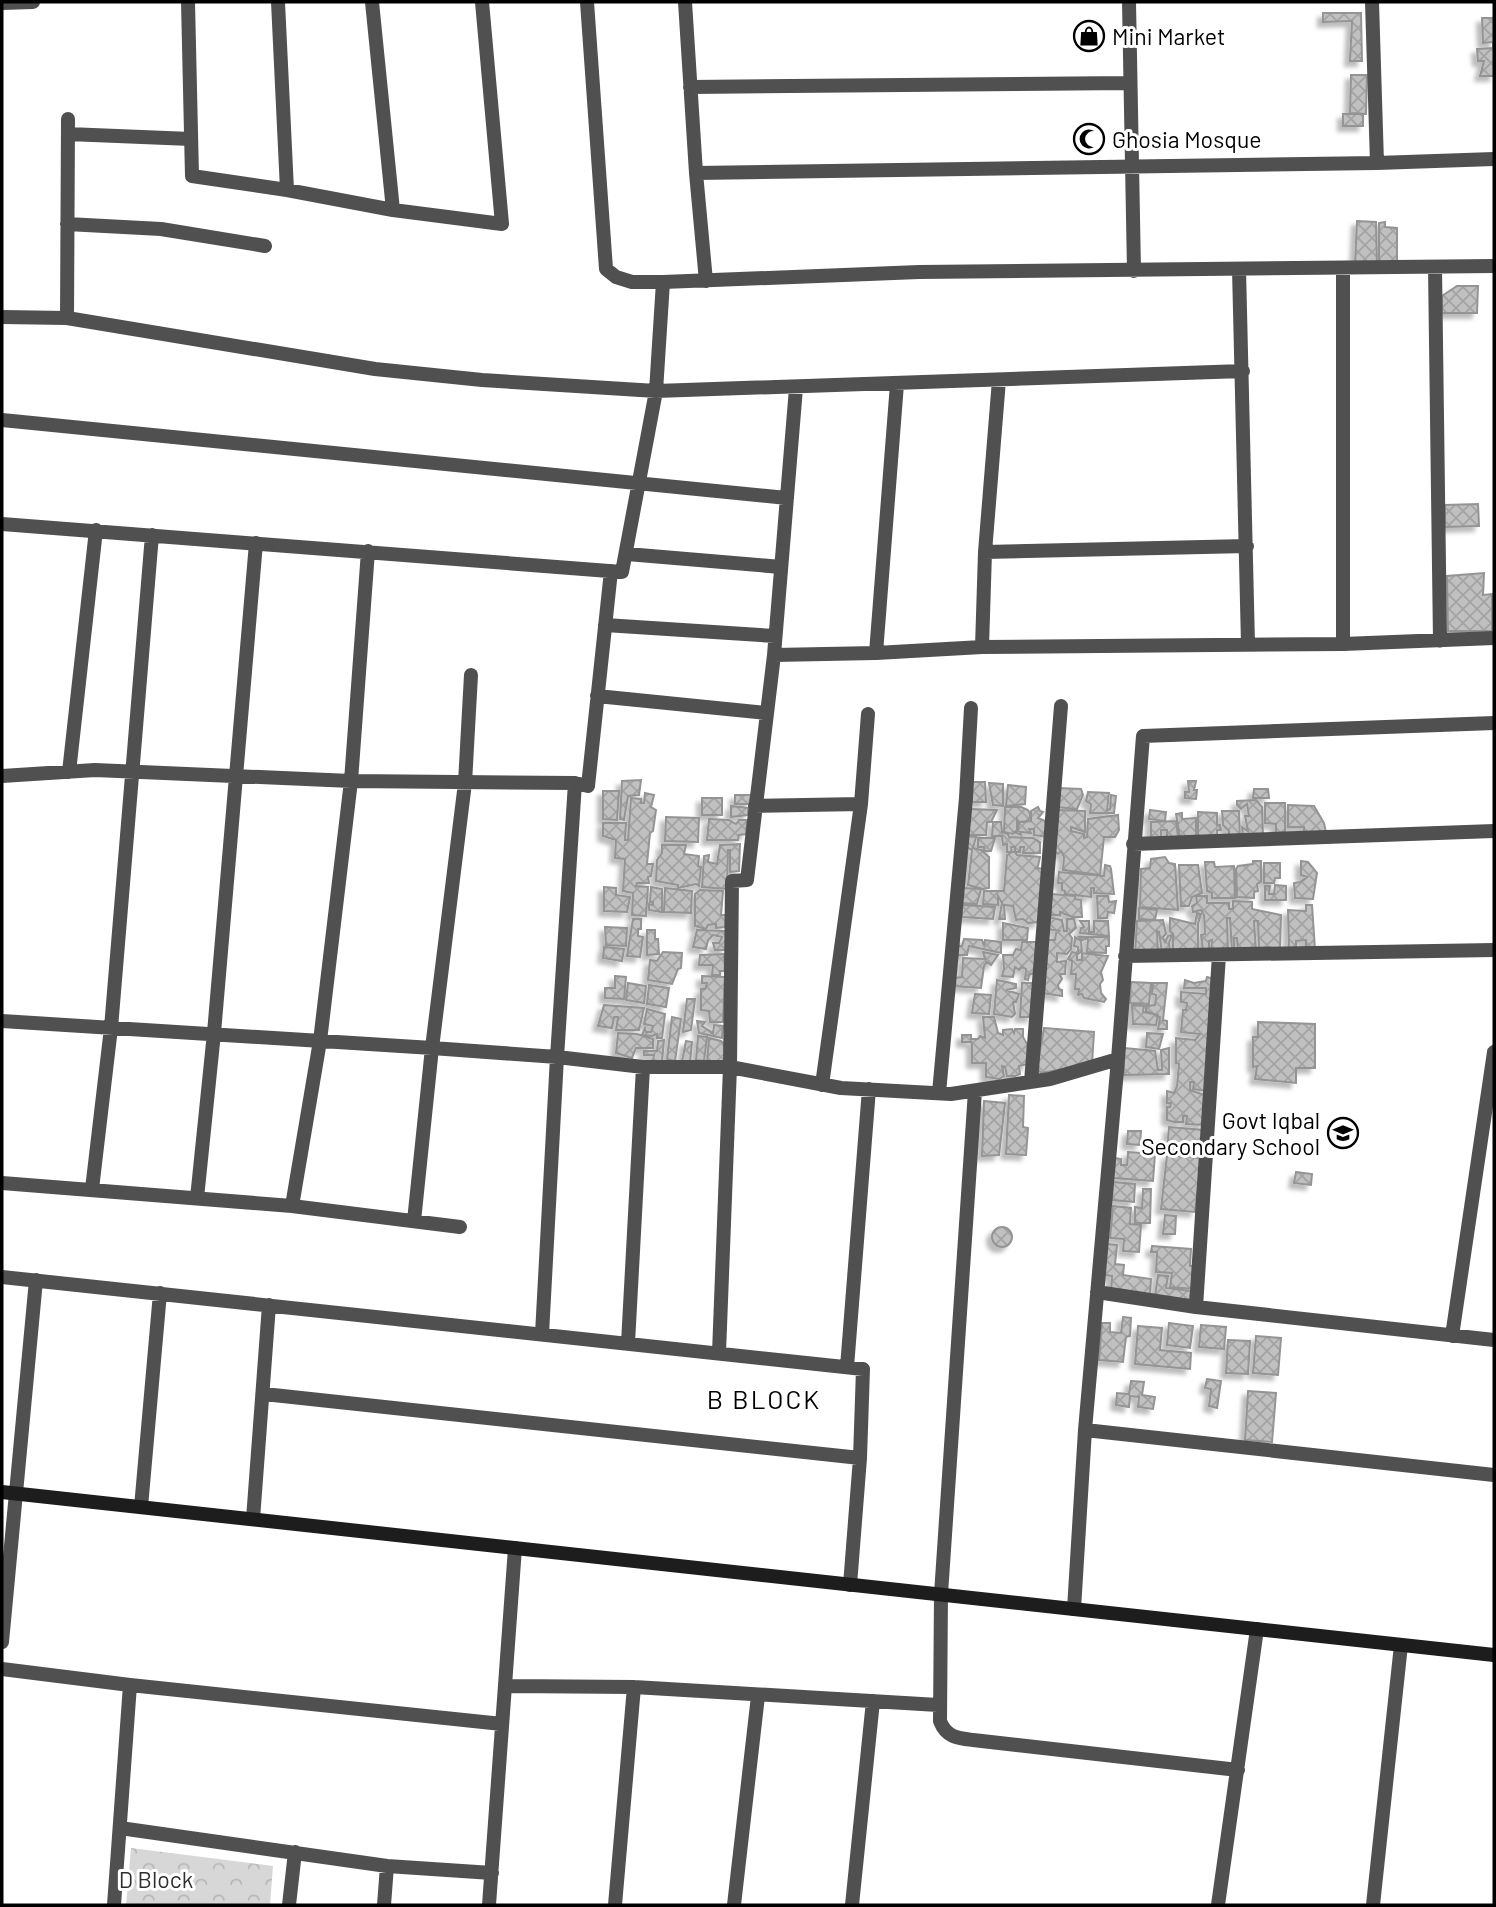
<svg xmlns="http://www.w3.org/2000/svg" width="1496" height="1907" font-family="Barlow,sans-serif">
<defs>
<pattern id="park-crowns" width="20" height="18" patternUnits="userSpaceOnUse" patternTransform="scale(1.75)"><rect width="20" height="18" fill="#d7d7d7"/><path d="M2 6a3 3 0 1 1 6 0M12 15a3 3 0 1 1 6 0" fill="none" stroke="#b7b7b7"/></pattern>
<pattern id="building-cross-hatch" width="8" height="8" patternUnits="userSpaceOnUse" patternTransform="scale(1.75)"><rect width="8" height="8" fill="#c0c0c0"/><path d="M0 0l8 8M0 8l8-8" fill="none" stroke="#a3a3a3"/></pattern>
<filter id="shadow"><feDropShadow dx="-5" dy="5" stdDeviation="2" flood-color="#0004"/></filter>
</defs>
<rect width="100%" height="100%" fill="#fff"/>
<path fill="url(#park-crowns)" d="M131,1848L273,1866L270,1905H126Z"/>
<path fill="url(#building-cross-hatch)" stroke="#949494" stroke-width="2" filter="url(#shadow)" d="M1323,13H1361L1362,61H1350L1352,21L1323,22Z
M1482,18H1494V76H1480L1484,61H1478L1477,49L1493,48V42L1483,43Z
M1351,75H1367L1366,114L1350,113Z
M1343,114H1363V126H1343Z
M1357,221L1376,222L1377,264L1355,265Z
M1385,222V227L1397,228V264H1379V223Z
M1457,286H1478L1477,313H1442V296Z
M1478,504L1479,526L1445,527V505Z
M1484,573L1483,595L1492,594V631H1448L1447,576Z
M641,780L639,795L628,796L624,820L620,819L622,781Z
M1188,781H1196L1194,790H1197L1196,799L1185,798V792H1189Z
M971,782H985L986,802H972Z
M989,783L1003,784V806L993,805Z
M1008,785L1026,787L1025,804L1006,806Z
M1058,788L1081,789L1083,795L1077,809L1056,807Z
M1254,789H1268L1269,798H1253Z
M603,791H619L617,820L603,819Z
M1088,792L1109,793L1107,810L1110,809L1111,795L1116,796L1114,813H1090L1091,804L1086,801Z
M645,793L654,795L651,807L656,810L653,831L650,833L647,864H653L651,876L648,877L649,883H637L636,886L648,887L646,916L632,915L633,893L623,891L625,859L615,858L616,840L603,836V823H626L625,840H628L631,798L641,799V803H644Z
M735,795H751L749,804H735Z
M702,798H722V815H702Z
M1256,800L1262,807L1263,836L1243,837L1242,827L1248,831L1245,816H1249L1247,804L1241,809L1237,805V801Z
M1265,803H1285V832L1276,834V824L1265,823Z
M1288,805L1314,806L1324,823L1326,832L1304,834V827H1288Z
M731,806L748,808V815L731,817Z
M1005,807H1021L1028,810L1030,814V818L1025,822H1019L1017,819V830L1013,834L1004,832Z
M1038,807L1040,811L1043,812L1038,818L1045,821L1047,837L1034,835V829H1029L1031,833L1020,832L1021,835L1014,832L1018,831L1019,822L1031,821V811Z
M971,809L997,810L991,822H987L986,835H968Z
M1058,810L1085,811V832L1071,827V831L1084,834V838L1087,837L1088,819L1118,815L1119,830L1115,837H1104L1100,875L1063,870L1064,857L1061,851L1058,854L1054,851Z
M1150,810L1166,812L1165,821L1149,819Z
M1222,811H1239L1240,838H1229V831L1223,825Z
M1198,812L1217,813V825H1220L1221,830H1217V838H1198Z
M1182,813V819L1196,818V838H1180L1176,814Z
M666,817L699,818L698,842L665,841Z
M709,819L729,820L736,824L739,820H747L746,834L739,835L738,840H707Z
M1176,821L1178,837H1167V830H1161V839L1151,838V822Z
M993,822H1001L1002,832L1008,834L1009,837L1033,838L1040,842V853H1023L1024,847H1020V852H1015V847H1011L1012,852H1007V844L1003,845L1002,836H992Z
M966,836L976,837L973,848L981,850L989,857V888L983,889L968,885L972,850L964,846Z
M978,838H995L991,851H983L984,847H978Z
M740,844L739,871L730,872V850H728L727,889L702,887L704,856L709,855L708,862L717,864L720,845Z
M662,845H686L684,854L699,856L698,866L701,867L699,886L696,884L678,888V885L656,881L657,860L662,853Z
M1012,852H1015L1017,855L1040,857L1038,866L1036,868L1045,869L1039,922L1028,923L1023,919L1016,920L1013,906L1004,905L1005,919H999L1002,903L998,896V905L983,904L984,891H1004L1007,855Z
M1165,857L1169,863L1175,864L1178,910L1140,907L1141,869L1150,868L1151,859Z
M1253,861H1261V882L1257,884L1258,891L1254,892V898L1237,897L1236,869L1238,866L1253,864Z
M1301,861L1308,862L1317,873L1313,899L1295,898L1294,883L1300,882L1307,877L1301,875Z
M1205,862H1214L1215,867L1234,866L1235,898H1212V893L1207,891Z
M1264,863H1280V878H1275L1274,883H1264Z
M1105,865L1110,866L1111,869L1114,894L1094,893V888H1091V897L1065,894V891L1062,890V883H1058L1059,872L1104,876Z
M1179,865H1198L1202,893L1192,897L1189,906H1181Z
M1275,885L1286,886V900H1265V886H1270L1269,894H1274Z
M604,887L616,888V895L630,897L627,912L604,911Z
M651,887L662,889V912L649,910V904L653,905V902H650Z
M665,888L692,891L691,913L664,912Z
M963,888L981,889L977,904L962,903Z
M700,890L723,891L721,915H726L725,927L716,928V924L708,925L706,929L695,926V894Z
M1052,894L1075,896V899L1081,900L1082,917H1072L1060,912V915H1050Z
M1097,896H1108L1109,902L1116,901L1114,913L1108,912L1107,918H1098Z
M1196,896H1207V903H1229V909H1233V901L1252,902V909L1281,915L1280,950H1259L1258,921H1254L1256,951L1238,952L1237,938H1234V952H1232L1230,918H1227L1228,952H1211L1212,940L1209,941V952L1203,951L1201,935L1205,934L1204,915L1201,910L1193,912L1192,906L1197,903Z
M962,905L995,907L993,919L962,917Z
M1306,905H1312L1315,950L1306,946V940L1296,941V951H1289L1288,910L1306,911Z
M1139,908L1157,910L1155,920L1139,919Z
M1197,913L1201,914L1198,924V952H1173V934L1170,931V918L1195,924Z
M1048,917L1062,920L1064,931H1067V919H1074L1076,928L1069,934L1072,938L1071,949L1067,954L1057,953V962L1066,961L1065,974H1060L1062,979L1058,985L1059,989L1062,990V996L1042,993L1047,940H1055L1056,933L1059,931L1047,929Z
M633,919H641V929H638V936L643,937L640,957L627,956Z
M1163,920L1166,934L1163,937L1165,942L1168,936L1172,935L1169,943L1170,952L1162,953L1159,932L1157,931L1158,953H1135L1137,921Z
M1080,921H1089V932H1094V921H1108L1109,936L1080,933L1081,928L1084,927Z
M1003,923L1028,928L1027,940H1003Z
M605,927L627,928L626,946L606,945Z
M647,930H655V939H658L659,954L647,955Z
M697,930L726,931V950H715L713,943H719L722,937L713,935L708,940L706,949L693,947Z
M1075,937L1081,941L1082,951L1077,955V960H1082V953L1108,956L1101,972L1103,980L1100,984L1101,993L1106,999L1104,1002L1084,998L1082,994L1078,995L1079,989H1075L1076,974H1071L1072,961L1068,959L1072,952L1076,953L1078,951V947L1074,946Z
M1079,937H1109V946H1106V953L1087,952L1088,938L1082,940Z
M964,939L982,940L984,946L985,940L1001,942V953L969,946L967,955H956L957,946H962Z
M1022,942H1036V972L1029,975L1028,980L1025,979L1026,969L1022,967L1019,970L1015,967L1013,977L1002,976L1004,969L1003,955H1013L1016,949L1021,950Z
M604,947L624,949L622,961L603,958Z
M663,952L682,953L681,968L678,969L672,984L648,980L650,960L657,961Z
M983,952L998,955L991,965L987,962L984,966L981,988L953,986V978L962,977L963,958L985,959Z
M724,954L725,971H720V975H712L713,965H699L700,955Z
M615,976L626,977L624,999L605,998V988H615Z
M702,976L725,977L723,1022H710L709,1011L701,1010V989H705L707,983H702Z
M1207,977L1214,979L1207,1091L1193,1089L1194,1082H1190V1090L1207,1096L1204,1125L1186,1124L1187,1116H1183V1122H1174L1167,1120V1107H1170L1171,1103H1167V1091L1174,1093L1177,1086L1179,1064L1176,1063V1038L1195,1040L1200,1034L1181,1032L1183,1010H1186L1187,1003L1181,1002V992L1206,994V988H1184L1185,980L1194,983L1206,981Z
M997,980L1016,984V988L1006,990L1019,994L1016,1002H1013L1015,1014L1012,1017L994,1014Z
M1131,982L1151,983L1149,1004L1130,1003Z
M628,983L646,986L644,1003L626,1000Z
M1022,983H1033L1032,1017H1020Z
M1153,983H1167L1163,1020L1167,1021V1029H1158L1160,1017L1146,1011V1006L1155,1005L1156,995L1152,994Z
M649,985L669,988L666,1007L647,1004Z
M975,994L991,995L989,1014L972,1013Z
M687,999H695L691,1030L683,1032Z
M604,1005L644,1008L639,1030H616L618,1017H614L612,1028L598,1026Z
M1132,1005L1144,1006L1143,1012L1158,1015L1156,1025L1133,1024Z
M647,1009L665,1014L662,1038H657V1034L652,1036L642,1035L645,1028L646,1032H651L653,1026L644,1024Z
M672,1017L681,1019L675,1061L667,1059Z
M983,1017H994L998,1033L1003,1035V1030L1012,1029L1014,1033L1015,1029H1023V1037L1027,1044L1028,1064L1019,1066L1020,1074L1015,1076H1007L1005,1067L1002,1066L1004,1076L999,1079L986,1077V1063H972V1045L971,1042H962V1035H971V1039H978L980,1036L985,1038Z
M697,1021L705,1022L702,1026L713,1033L714,1025L723,1026L722,1038L699,1033Z
M1258,1022L1315,1024V1068H1296V1083L1255,1079L1257,1066L1253,1067V1037H1258Z
M1044,1028L1094,1032L1092,1064L1041,1073L1037,1068Z
M618,1033L637,1034L653,1039V1048H636L632,1058L616,1053Z
M1147,1033L1163,1034L1159,1049L1146,1047Z
M698,1036L707,1037L704,1061L696,1060Z
M709,1038L721,1041L728,1047L726,1064L707,1062Z
M664,1040L662,1062L653,1060L654,1055H644V1051H657L658,1041Z
M686,1041L692,1042L690,1063L682,1061Z
M1124,1048L1155,1051L1158,1070H1162L1161,1050L1169,1048V1074L1124,1075Z
M1009,1095L1024,1096L1023,1127L1028,1128L1026,1155L1006,1154Z
M984,1101L1005,1103L999,1155L982,1156Z
M1169,1127L1204,1130L1202,1154L1167,1150Z
M1128,1131H1141L1140,1145L1127,1144Z
M1128,1152L1155,1154L1153,1181L1113,1178L1115,1158L1121,1159V1165H1127Z
M1167,1155L1201,1158L1195,1212L1161,1209Z
M1296,1172L1312,1174L1311,1185L1294,1183Z
M1113,1182L1135,1184L1134,1202L1112,1200Z
M1143,1189H1151L1150,1223H1135V1207L1142,1208Z
M1113,1206L1131,1208L1130,1224L1141,1225L1139,1252L1123,1251L1124,1239L1110,1238Z
M1165,1215L1176,1216L1175,1234H1163Z
M992 1237a10 10 0 1 1 20 0a10 10 0 1 1-20 0Z
M1107,1244L1117,1245L1115,1264L1124,1265L1123,1275L1151,1279L1150,1295L1111,1292L1112,1276L1104,1275Z
M1152,1246L1191,1249L1190,1266H1196L1195,1289L1170,1287L1172,1273L1156,1272L1157,1252H1151Z
M1158,1275L1168,1276L1166,1288L1191,1291L1189,1301L1155,1296Z
M1123,1317L1131,1318L1130,1336L1126,1337L1123,1362L1099,1360L1102,1323H1110V1332L1121,1333Z
M1169,1323L1193,1326L1190,1348L1167,1345Z
M1201,1325L1226,1327L1224,1349L1199,1347Z
M1138,1326L1162,1328L1160,1350L1191,1353L1190,1369L1135,1364Z
M1256,1336L1281,1338L1278,1375L1253,1373Z
M1228,1340L1250,1341L1248,1374L1226,1373Z
M1207,1379L1221,1381L1217,1408L1209,1406L1211,1389L1205,1388Z
M1131,1381L1144,1382L1142,1395L1155,1397L1153,1409L1138,1407L1139,1397L1130,1396L1129,1407L1116,1405L1117,1393L1129,1394Z
M1248,1391L1276,1393L1272,1442L1245,1440Z"/>
<g fill="none" stroke-linecap="round" stroke-linejoin="round">
<path stroke="#505050" stroke-width="14" d="M188,2L192,176L287,190L393,210L502,224L482,2
M278,2L287,190
M372,2L393,210
M587,2L606,269L616,277L632,282H663L919,272L1494,266
M685,2L696,173L706,281
M1129,2L1134,271
M1372,2L1377,163
M2,3L33,2
M690,87L1130,83
M68,134L191,139
M696,173L1377,163L1494,159
M67,224L161,229L265,246
M1435,267L1440,641
M1343,268V644
M1239,269L1248,644
M2,317L67,318L375,369L482,380L656,391L1243,371
M67,318L68,119
M2,420L787,498
M2,524L622,572L656,391L663,282
M985,552L1247,546
M627,554L781,567
M605,625L775,636
M982,647L985,552L999,380
M876,653L897,384
M774,655L876,653L982,647L1343,644L1494,638
M597,696L767,713
M69,772L96,530
M2,776L95,770L351,781L575,783
M861,804L868,714
M755,806L861,804L822,1085
M1133,844L1494,831
M1125,956L1494,950
M2,1021L432,1048L557,1057L643,1067H730L841,1088L951,1094L1050,1079L1118,1059
M1031,1082L1061,706
M975,1091L941,1594L940,1721C946,1737 957,1738 973,1740L1238,1770
M939,1093L966,798L971,708
M2,1183L292,1206L460,1227
M92,1189L111,1028L152,535
M197,1198L214,1033L256,543
M292,1206L320,1041L351,781L368,551
M414,1221L432,1048L465,783L471,675
M2,1277L863,1369L860,1458L850,1585
M1097,1292L1196,1307L1494,1340
M1196,1307L1219,955
M542,1334L557,1057L575,783L588,786L611,571
M1452,1336L1494,1052
M628,1343L643,1067
M719,1353L730,1067L732,881L747,880L774,655L796,388
M847,1367L869,1089
M264,1394L860,1458
M1085,1430L1494,1475
M141,1507L160,1293
M253,1519L269,1305
M1074,1609L1085,1430L1118,1059L1143,736L1494,723
M2,1642L36,1280
M2,1669L130,1685L502,1724
M507,1686L634,1687L938,1705
M120,1828L387,1866L492,1873
M114,1905L130,1685
M289,1905L295,1852
M384,1905L387,1866
M489,1905L515,1548
M615,1905L634,1687
M734,1905L758,1696
M852,1905L873,1701
M1218,1905L1257,1629
M1373,1905L1401,1645"/>
<path stroke="#1d1d1d" stroke-width="14" d="M2,1492L1494,1655"/>
</g>
<defs>
<g id="shop-ring" transform="scale(1.575)"><circle r="9.5" fill="#fff" stroke="#000" stroke-width="1.5"/><path d="M-5-2.5h2.3a2.7 3.5 0 0 1 5.4 0H5L5.5 6h-11ZM-1.5-2.5h3a1.5 2.3 0 0 0-3 0Z" fill="#000"/></g>
<g id="mosque-ring" transform="scale(1.575)"><circle r="9.5" fill="#fff" stroke="#000" stroke-width="1.5"/><path d="M3.5-4.9A6 6 0 1 0 3.5 4.9A5 5 0 1 1 3.5-4.9Z" fill="#000"/></g>
<g id="university-ring" transform="scale(1.575)"><circle r="9.5" fill="#fff" stroke="#000" stroke-width="1.5"/><path d="M0-5L7-2L0 1L-7-2ZM-4 1L0 2.5L4 1V4Q0 6-4 4Z" fill="#000"/></g>
</defs>
<g fill-rule="evenodd">
<use href="#shop-ring" x="1089" y="36"/>
<use href="#mosque-ring" x="1089" y="139"/>
<use href="#university-ring" x="1343" y="1133"/>
</g>
<g text-anchor="middle" dominant-baseline="central" stroke-width="6" stroke-linejoin="round" paint-order="stroke">
<g font-size="23" fill="#000" stroke="#fff" text-anchor="start">
<text x="1112" y="36">Mini Market</text>
<text x="1112" y="139">Ghosia Mosque</text>
<text x="1320" y="1120" text-anchor="end">Govt Iqbal<tspan x="1320" dy="26">Secondary School</tspan></text>
</g>
<g font-size="23" fill="#2e2e2e" stroke="#fff">
<text x="156" y="1879">D Block</text>
</g>
<g font-size="26" letter-spacing="2" fill="#000" stroke="#fff">
<text x="764" y="1398">B BLOCK</text>
</g>
</g>
<rect width="1496" height="1907" fill="none" stroke="#000000" stroke-width="7"/>
</svg>
